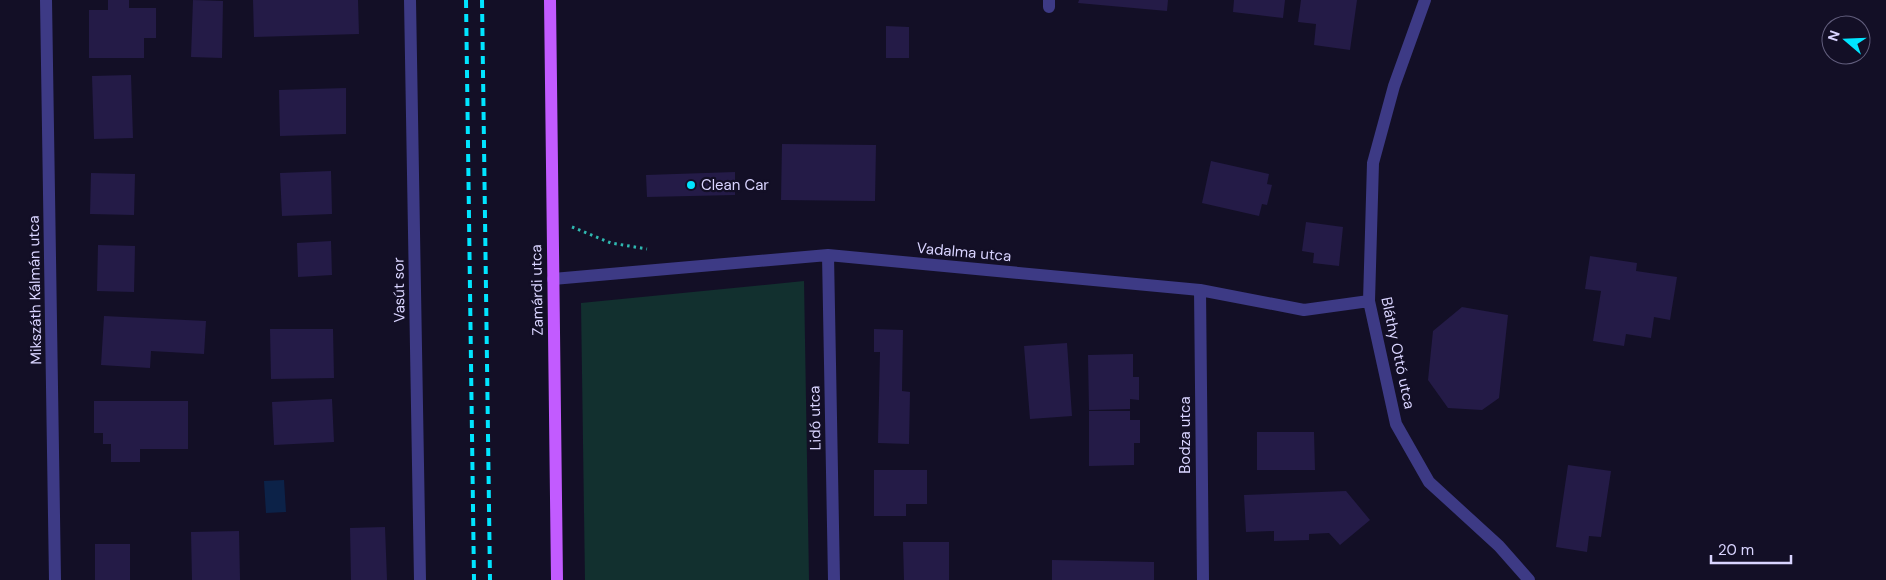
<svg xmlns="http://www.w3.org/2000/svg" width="1886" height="580" font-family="'DM Sans',sans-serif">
<rect width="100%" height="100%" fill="#130f26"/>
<path fill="#12302f" d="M804,281L809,580H585L581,303Z"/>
<path fill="#0c2248" d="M284,480L286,512L266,513L264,481Z"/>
<path fill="#241b47" d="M108,0H129V8H156V38H144V58H89V10H108Z
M193,0L223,1L222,58L191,57Z
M253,0H358L359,34L254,37Z
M1079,0H1168L1167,11L1078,3Z
M1234,0H1285L1283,18L1233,12Z
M1301,0H1357L1350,50L1314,45L1316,24L1298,22Z
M886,26L909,27V58H886Z
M131,75L133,138L94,139L92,76Z
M346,88V134L280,136L279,90Z
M782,144L876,145L875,201L781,200Z
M1211,161L1269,174L1267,184L1272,185L1267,205L1262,204L1259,216L1202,203Z
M331,171L332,214L282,216L280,173Z
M735,172V195L647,197L646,175Z
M91,173L135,174L134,215L90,214Z
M1306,222L1343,227L1339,266L1313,263L1314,253L1302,251Z
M331,241L332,275L298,277L297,243Z
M98,245L135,246L134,292L97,291Z
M1590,256L1637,263L1636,271L1677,277L1670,320L1654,317L1651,338L1626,334L1624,346L1593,341L1601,291L1585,289Z
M1462,307L1508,315L1499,398L1482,410L1448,408L1428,380L1433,331Z
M104,316L206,321L204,354L151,351L150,368L101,365Z
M270,329H333L334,378L271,379Z
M874,329L903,330L902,391L910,392L909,444L878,443L880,352H874Z
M1067,343L1072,416L1030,419L1024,346Z
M1133,354V377H1139V400L1130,399V409L1089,410L1088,355Z
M332,399L334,442L274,445L272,402Z
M94,401H188V449H140V462H111V444H103V433H94Z
M1089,411H1130V420H1140V443H1134V465L1089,466Z
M1257,432H1314L1315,470H1257Z
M1568,465L1611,471L1601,537L1589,536L1587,552L1556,547Z
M874,470H927V504H906V516H874Z
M1346,491L1370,520L1340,545L1329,533L1309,534V540L1274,541V531L1246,532L1244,495Z
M385,527L387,580H351L350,528Z
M239,531L240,580H192L191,532Z
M903,542H949V580H904Z
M95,544H130V580H95Z
M1052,560L1154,562V580H1052Z"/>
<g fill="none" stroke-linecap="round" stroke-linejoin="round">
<path stroke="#2fb8b0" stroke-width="3" stroke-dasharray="2.5 4" stroke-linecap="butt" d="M572,227L611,243L647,249"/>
<path stroke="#3d3a85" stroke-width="12" d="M46,0L55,580
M410,0L420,580
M1425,0L1394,86L1373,163L1369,301L1396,424L1429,482L1499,546L1529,580
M1049,7V0
M828,255L834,580
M553,279L828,255L1200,290L1304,310L1369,301
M1200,290L1203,580"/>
<path stroke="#c25bff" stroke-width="12" d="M550,0L557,580"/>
<path stroke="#00e5ff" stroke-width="4" stroke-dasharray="8 6" stroke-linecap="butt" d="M466,0L474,580
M482,0L490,580"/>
</g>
<circle fill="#00e5ff" stroke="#130f26" stroke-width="2" cx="691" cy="185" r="5"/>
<g text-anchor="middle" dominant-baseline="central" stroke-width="4.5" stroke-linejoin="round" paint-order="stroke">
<g font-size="15" fill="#d9d4ff" stroke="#130f26" text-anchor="start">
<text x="701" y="185">Clean Car</text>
</g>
<g font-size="15" fill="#d9d4ff" stroke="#130f26">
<text transform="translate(964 252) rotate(5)">Vadalma utca</text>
<text transform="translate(35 290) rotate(-91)">Mikszáth Kálmán utca</text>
<text transform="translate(399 290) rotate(-91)">Vasút sor</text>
<text transform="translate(537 290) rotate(-91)">Zamárdi utca</text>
<text transform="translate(1398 353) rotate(78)">Bláthy Ottó utca</text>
<text transform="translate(815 418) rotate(-91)">Lidó utca</text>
<text transform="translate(1185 435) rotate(-90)">Bodza utca</text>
</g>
</g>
<g transform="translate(1846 40) rotate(289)"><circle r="24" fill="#130f26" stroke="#625e7d"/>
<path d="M0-4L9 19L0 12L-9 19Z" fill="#00e5ff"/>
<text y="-8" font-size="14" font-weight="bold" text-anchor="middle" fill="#d9d4ff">N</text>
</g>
<path d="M1711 555v8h80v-8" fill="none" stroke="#d9d4ff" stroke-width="2.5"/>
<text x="1718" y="555" font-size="15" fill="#d9d4ff" stroke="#130f26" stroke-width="4" paint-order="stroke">20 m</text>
</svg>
